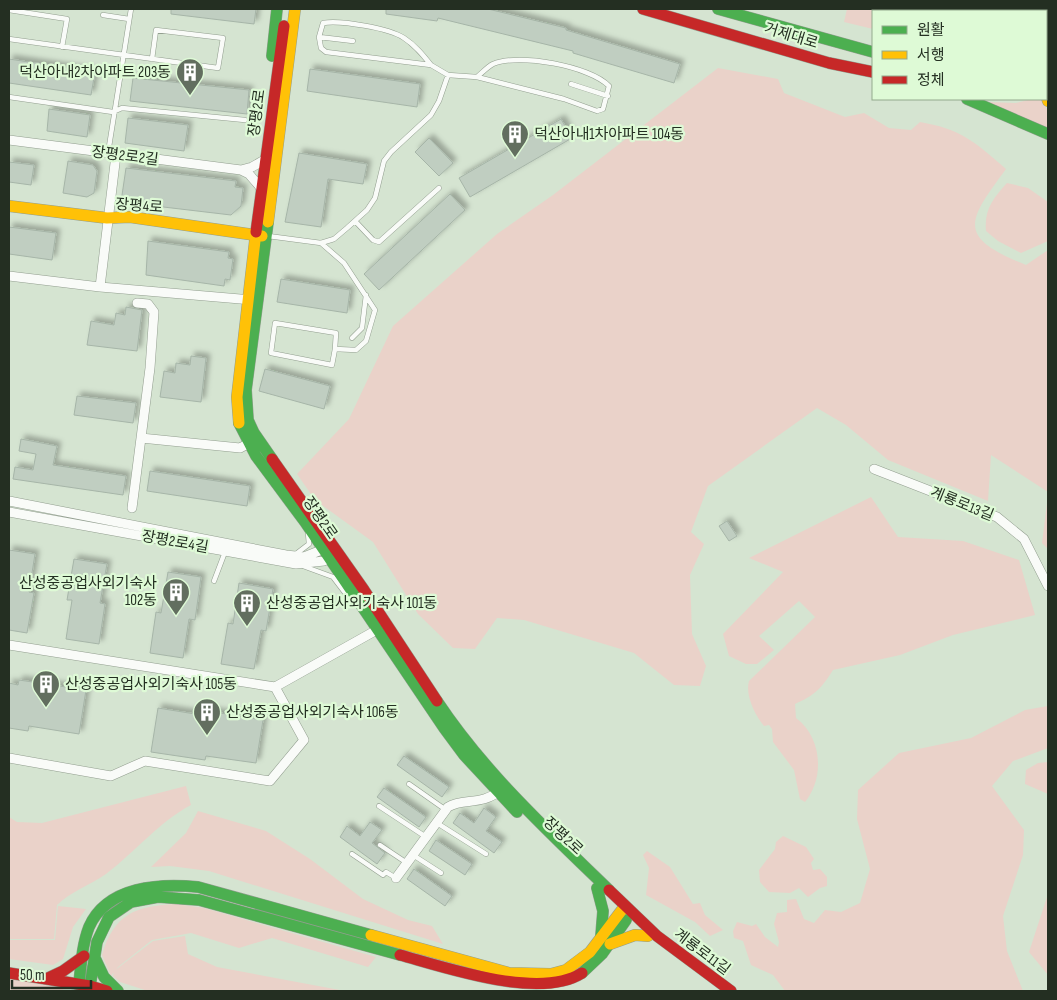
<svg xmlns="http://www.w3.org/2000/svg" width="1057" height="1000" font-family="'Sofia Sans Condensed','Noto Sans KR',sans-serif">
<defs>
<filter id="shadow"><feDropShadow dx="4" dy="-4" stdDeviation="2.5" flood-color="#0004"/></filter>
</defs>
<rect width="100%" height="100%" fill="#d5e4d1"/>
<path fill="#ead2c9" d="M847,9H1048V25L1046,26V11H873V29L844,22Z
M718,68L778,79L784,93L845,117L864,113L889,128L911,130L920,122C961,129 975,142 1006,169C967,222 956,237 1026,265L1048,250V492L991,455L988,501L888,460L846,425L817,408L708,486L691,532L704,544L690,575L692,634L706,666L700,686L674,685L634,653L524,620L497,618L475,649L453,648L418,614L373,542L315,500L297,474L349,419L393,326L497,234L553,195Z
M1032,99H1042L1048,112V128L985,102L1016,103Z
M1007,183L1028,188L1048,202V241L1021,253L998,241L986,231C984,210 993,198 1007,183Z
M1048,495V549L1042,543Z
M871,497L898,537L963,541L1019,560L1035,615L953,635L900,655L833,670C821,689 815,695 795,704L796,718C822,737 825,778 805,802L800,799L794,770L773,742L772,729L769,725L764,726C755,715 745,695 749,681L815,617L799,601L759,636L774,650L757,664H746L729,656L723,634L783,572L749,558Z
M1048,706V748L1013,761L992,786L1024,830L1023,855L1003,916L1007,951L1023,991H785L773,975L751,965L743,941L734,938L733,931L737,922L752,926L756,924L765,937L778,947L779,942L774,924L777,913L787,912V900L796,899L804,919L814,923L825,910L841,912L860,903L870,869L857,819L858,790L899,753L971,738L1025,710Z
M1048,762V794L1025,784L1026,770L1038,763Z
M186,786L191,805C159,822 135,852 106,874C90,885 70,892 57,905L54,939H9V817L17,822L42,823Z
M198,811L266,831L310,859L363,899L408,920L432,926L443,944L209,871L170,866L151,867L186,833Z
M783,836L806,847L814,859L811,863L813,870L820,869L827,877V886L820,888L808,897L799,888L790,893L769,892L760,882L759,870L775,849L776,842Z
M647,851L670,867L693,904L700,903L705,915L723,930L710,936L695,922L646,895L649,868L643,855Z
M1048,894V975L1029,952Z
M176,904L204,908L376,957L368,967L272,938L239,948L191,933L152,940L118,967L111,976L102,955C114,914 135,906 176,904Z
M58,906L86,909L73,927L63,959L53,965L9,959V940H55Z
M185,936L188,954L217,967L345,991H148L120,982L113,976L114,971L153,941Z
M9,976L63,988V991L11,990L9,989Z"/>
<path fill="#c0cec1" stroke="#a6b5a8" filter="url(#shadow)" d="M171,9H256L254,24L171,14Z
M386,9H488L566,28V30L680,64L674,83L573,53V51L438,18L437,21L386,14Z
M9,59L95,72L91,95L9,83Z
M310,69L420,84L417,107L307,91Z
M133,78L249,90L247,114L130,101Z
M49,109L90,115L87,137L47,131Z
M128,118L188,125L184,151L125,143Z
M561,119L572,138L470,197L459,178Z
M429,138L453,163L439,176L415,152Z
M299,153L367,164L363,184L328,179L321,227L285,222Z
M68,161L93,165L97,171L94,193L87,197L63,193Z
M9,162L34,165L31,185L9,182Z
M126,168L236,181L235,187L243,188L241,206L231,215L121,202Z
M450,194L465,210L379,290L364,274Z
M9,227L56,233L52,260L9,254Z
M148,241L229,252L228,258L233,259L230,280L225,279L224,286L146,275Z
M281,279L350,290L347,313L277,302Z
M126,307L142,310L137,351L87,345L91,321L114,325L116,313L125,315Z
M191,356L206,358L201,402L160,397L164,371L175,373L176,363L190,365Z
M265,369L330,386L324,409L259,391Z
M77,396L136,403L133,423L74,415Z
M21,439L57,446L53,465L126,476L123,495L13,479L15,467L33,470L36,454L19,451Z
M150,471L250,486L247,506L147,491Z
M727,521L737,536L729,541L719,526Z
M9,550L35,554L29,592L34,593L27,633L9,630Z
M74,559L107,564L100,603L105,604L99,644L66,639L72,600H67Z
M168,572L201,577L195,620L189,619L183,658L150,653L156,612L161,613Z
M239,583L273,589L266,631L261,630L254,669L221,664L228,623L233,624Z
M19,680L86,690L79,734L29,726L28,731L9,728V683L18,685Z
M158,708L195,714L196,709L263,720L256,763L206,756L205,760L151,752Z
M404,756L449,787L442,797L397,765Z
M384,788L426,817L419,827L377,797Z
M484,808L496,817L486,831L502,842L494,853L453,823L460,813L474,823Z
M370,822L382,830L372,843L385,853L377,864L340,837L347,826L360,836Z
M436,840L472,864L465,875L429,851Z
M414,869L452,896L445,906L407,879Z"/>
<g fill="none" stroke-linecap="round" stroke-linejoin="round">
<g stroke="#929e8f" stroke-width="5.5">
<path id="lane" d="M9,10L67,19L62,47
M103,15L129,19
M319,37L353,41
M9,39L218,68L223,38L156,30L152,59
M431,65C423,55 415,45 404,38C389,28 340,20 323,23L319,37L321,48L326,52L431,65L448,75L477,77L564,99L597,111L603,109L609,86C590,66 519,53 493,64C487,67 482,73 477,77
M571,84L608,96
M9,97L113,112L122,108L245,120
M108,153L131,9
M355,221L373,240L379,242L439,188
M268,236L321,243L334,239L347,228L367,210L375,198L384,161L391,152L431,115L439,101L448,75
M321,243L344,263L375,310L366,341L356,350L335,349L336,333L275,323L271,353L332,365L335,349
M352,338L362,328L366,295
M296,554L309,544L308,533
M303,566L333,577L349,598L352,599
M214,581L225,552
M409,784L446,810
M379,806L426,837
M437,823L486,854
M380,845L407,863
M352,854L383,875L386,872L396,878
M413,855L441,873"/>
</g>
<g stroke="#929e8f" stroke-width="10">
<path id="street" d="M959,9L985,11L1000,9
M9,140L241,170L249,174L261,188
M241,170L252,167L266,159
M9,276L100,287L252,300
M100,287L116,155
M141,438L240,448L253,441
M874,469L997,517L1024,539L1048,586
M9,501L286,555L304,557L329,547
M132,508L150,368L154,312L148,304L137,303
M9,512L296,564L324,561L334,555
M9,645L275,687L382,627
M9,758L111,776L145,761L270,781L304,740L275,687
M396,878L448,807C464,797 481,807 502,789"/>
</g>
<g stroke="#929e8f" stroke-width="12">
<path id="fast" d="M718,9L873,52
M1046,53L1048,58
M272,56L277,9
M1046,78L1048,77
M967,99L1048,134
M268,222L246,390L248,420L254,433L272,459
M239,423L256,456L305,522L444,728L464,755L517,812
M437,701C484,772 548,831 609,890
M597,888L603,911L601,936
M95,958L104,977L118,991
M582,973L602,954L626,920
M79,984C81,965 82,945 89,927C107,886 160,883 198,887L371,935
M90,986L97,942L109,917L131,902L158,897L199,900L400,955"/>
</g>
<g stroke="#929e8f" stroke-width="12">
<path id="slow" d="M1046,95L1048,101
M9,206L107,218L130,217L262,236
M268,222L295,9
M239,423L237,397L256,232
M371,935L509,973L551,974L566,970L590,952L625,906
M610,944L635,935L648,936"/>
</g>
<g stroke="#929e8f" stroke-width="12">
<path id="jam" d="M643,9L829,63L873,72
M256,232L284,26
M272,459L364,590L437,701
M609,890L657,936L731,991
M400,955C447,968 540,1000 582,973
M9,973L90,986L107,991
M46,979L63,971L84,956"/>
</g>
<use href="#lane" stroke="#f9fbf8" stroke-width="4.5"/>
<use href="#street" stroke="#f9fbf8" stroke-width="9"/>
<use href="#fast" stroke="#4caf50" stroke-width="11"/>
<use href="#slow" stroke="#ffc107" stroke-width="11"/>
<use href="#jam" stroke="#c62828" stroke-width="11"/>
</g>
<defs>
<g id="building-pin" transform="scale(1.4375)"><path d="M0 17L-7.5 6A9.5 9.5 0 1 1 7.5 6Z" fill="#626e5f" stroke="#defad6"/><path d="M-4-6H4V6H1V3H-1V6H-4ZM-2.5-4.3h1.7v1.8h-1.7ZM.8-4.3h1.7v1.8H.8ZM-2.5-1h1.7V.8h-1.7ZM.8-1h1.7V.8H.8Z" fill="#fff"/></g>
</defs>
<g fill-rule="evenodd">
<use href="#building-pin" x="190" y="72"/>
<use href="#building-pin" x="515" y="134"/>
<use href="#building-pin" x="176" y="592"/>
<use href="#building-pin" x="247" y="603"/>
<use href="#building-pin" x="46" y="684"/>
<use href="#building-pin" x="207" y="712"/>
</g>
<g text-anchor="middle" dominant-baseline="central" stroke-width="4.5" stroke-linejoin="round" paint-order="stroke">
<g font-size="15" fill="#242f22" stroke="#defad6">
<text transform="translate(791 36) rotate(17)">거제대로</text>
<text transform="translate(257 113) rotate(-82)">장평2로</text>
<text transform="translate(125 156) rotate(7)">장평2로2길</text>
<text transform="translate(139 206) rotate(4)">장평4로</text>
<text transform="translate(962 504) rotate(22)">계룡로13길</text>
<text transform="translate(320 518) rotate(55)">장평2로</text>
<text transform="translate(175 542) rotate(10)">장평2로4길</text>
<text transform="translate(563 836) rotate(43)">장평2로</text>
<text transform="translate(702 952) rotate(37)">계룡로11길</text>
</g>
<g font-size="15" fill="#242f22" stroke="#defad6" text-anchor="start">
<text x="171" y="72" text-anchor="end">덕산아내2차아파트 203동</text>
<text x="534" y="134">덕산아내1차아파트 104동</text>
<text x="157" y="583" text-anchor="end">산성중공업사외기숙사<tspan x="157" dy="17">102동</tspan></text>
<text x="266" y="603">산성중공업사외기숙사 101동</text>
<text x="65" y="684">산성중공업사외기숙사 105동</text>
<text x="226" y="712">산성중공업사외기숙사 106동</text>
</g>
</g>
<rect width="1057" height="1000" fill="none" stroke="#242f22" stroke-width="20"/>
<rect x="872" y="10" width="175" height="90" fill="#defad6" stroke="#94a98e"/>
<rect x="882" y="26" width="25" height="8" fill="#4caf50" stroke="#94a98e"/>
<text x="917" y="35" font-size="15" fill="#242f22">원활</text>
<rect x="882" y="51" width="25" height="8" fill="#ffc107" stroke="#94a98e"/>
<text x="917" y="60" font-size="15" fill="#242f22">서행</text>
<rect x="882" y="76" width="25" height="8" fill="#c62828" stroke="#94a98e"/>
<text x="917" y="85" font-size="15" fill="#242f22">정체</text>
<path d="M12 980v8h79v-8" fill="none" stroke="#242f22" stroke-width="2.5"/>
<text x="20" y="980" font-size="15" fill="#242f22" stroke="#defad6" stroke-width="4" paint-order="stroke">50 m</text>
</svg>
